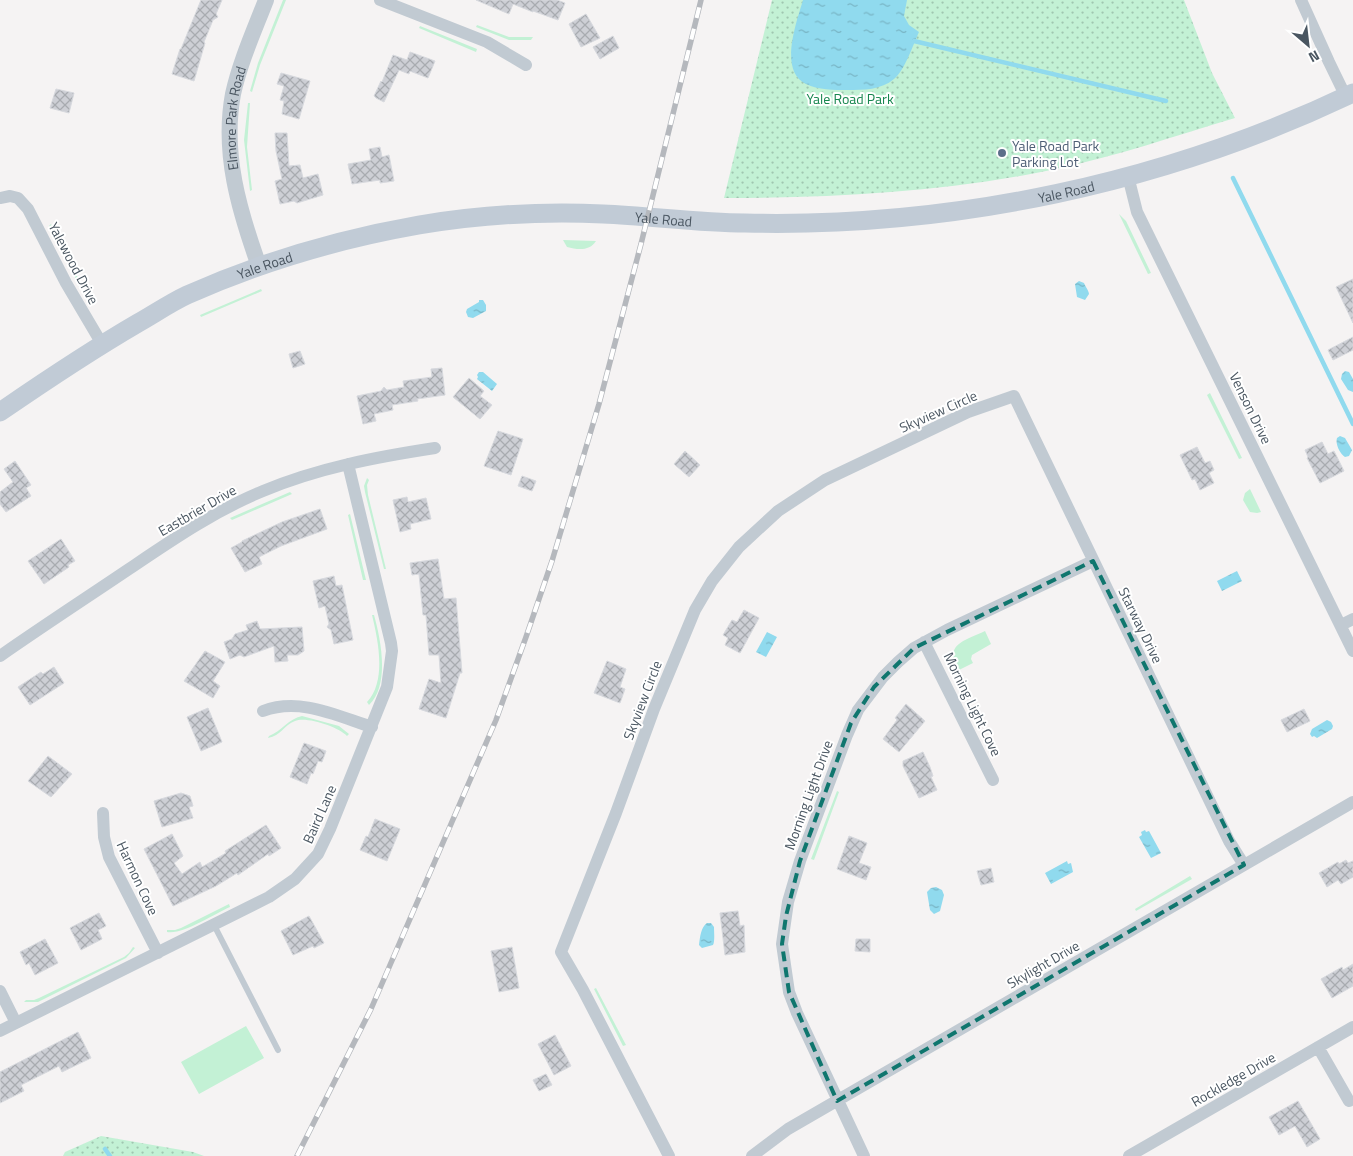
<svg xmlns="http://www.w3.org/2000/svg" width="1353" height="1156" font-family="'Titillium Web',sans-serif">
<defs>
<pattern id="park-dots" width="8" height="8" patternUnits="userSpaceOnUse" patternTransform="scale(1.25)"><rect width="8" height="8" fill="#c3f1d5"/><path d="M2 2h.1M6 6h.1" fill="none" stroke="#a0c6b0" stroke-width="1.8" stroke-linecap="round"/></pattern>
<pattern id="water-ripples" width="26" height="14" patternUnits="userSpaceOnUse" patternTransform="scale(1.25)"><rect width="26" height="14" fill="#90daee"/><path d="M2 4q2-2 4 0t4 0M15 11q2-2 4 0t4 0" fill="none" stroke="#78b4c4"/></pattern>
<pattern id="building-cross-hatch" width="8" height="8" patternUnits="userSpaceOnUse" patternTransform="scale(1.25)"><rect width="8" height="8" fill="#cdcfd5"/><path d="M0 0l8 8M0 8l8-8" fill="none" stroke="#a8abb0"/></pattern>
</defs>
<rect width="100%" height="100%" fill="#f5f3f3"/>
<path fill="#c3f1d5" d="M283,0H286L260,65L252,92L250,91L258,63Z
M477,25L509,37H533L531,40H509L476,27Z
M420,26L477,49L476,52L419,28Z
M248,103H250L247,147L252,190L250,191L244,140Z
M1119,214L1126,221L1151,273L1148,274Z
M51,224L81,284L79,285L49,226Z
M563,240L596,241C590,251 578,250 567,247Z
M261,289L262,291L201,317L200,315Z
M1210,393L1242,458L1239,459L1207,395Z
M367,478L369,480L367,485L368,495L386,569H384L365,492L364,486Z
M1250,489L1261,512L1257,513L1250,512L1243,500L1245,493Z
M290,492L292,494L232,520L230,518Z
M350,514L366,580H363L348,515Z
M372,615H374C381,640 390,685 369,705L367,702C387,681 378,640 372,615Z
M985,631L991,644L972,655L971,659L973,663L957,671C944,644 964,641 985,631Z
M302,716L339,726L349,734L347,736C339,727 306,716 295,721C284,725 281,736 268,738L269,736C282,731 288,719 302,716Z
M837,791L839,792L814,860L811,859Z
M1190,876L1192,879L1136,911L1135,909Z
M229,904L230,907C214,914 183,935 167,932V930H175L181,928Z
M133,947L135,948L126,958L38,1002H24L26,1000H34L39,998L124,957L129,953Z
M596,988L626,1045L623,1046L594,989Z
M246,1026L264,1058L199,1094L181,1062Z"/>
<path fill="url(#park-dots)" d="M772,0H1184L1212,73L1235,118C1175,136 1117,156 1056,169C946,192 836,198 724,198Z
M101,1136L193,1152L204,1156H63L65,1152Z"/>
<path fill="url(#water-ripples)" d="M803,0H907L904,16L909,25L919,32C913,45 905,70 894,79C881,90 864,90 847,90C834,90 818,90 806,84C778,71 797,21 803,0Z
M1079,281L1084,283C1085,286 1089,291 1089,294L1085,300L1077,297L1075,284Z
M479,300H483L486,305V311L473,318L468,317L466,312L467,309L479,302Z
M1345,371L1349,372L1353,379V392L1348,390L1341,379L1342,374Z
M483,372L497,384L492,391L477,379L478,377L477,375L479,372Z
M1340,436L1345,438L1352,450L1349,456L1345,457C1340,454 1335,444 1337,438Z
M1237,571L1242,581L1222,591L1217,581Z
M767,632L777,637L766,657L756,652Z
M1327,720L1331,722L1333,726L1332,729L1317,738L1314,736L1312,737L1310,734L1312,729Z
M1145,830L1146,832L1149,831L1161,853L1151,858L1139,837L1142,835L1141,832Z
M1067,861L1068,864L1071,863L1073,872L1051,884L1045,873Z
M936,887L942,890L944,895L940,911L934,914L930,910L927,892L931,888Z
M707,923H711L714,927C714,932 715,941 713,945L702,948L699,945C700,937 701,927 707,923Z"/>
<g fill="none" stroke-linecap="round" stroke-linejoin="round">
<path stroke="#90daee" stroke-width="4.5" d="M914,41L1166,101
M1233,178L1353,424
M105,1149L110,1156"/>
</g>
<path fill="url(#building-cross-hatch)" stroke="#d7d9de" d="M201,0H222L216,14L218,17L213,20L204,42L205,43L194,81L172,74L180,49H181Z
M476,0H557L565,3L558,20L533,11V12L513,4L509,14Z
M586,14L600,38L581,47L569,24Z
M613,36L619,48L600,59L593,47Z
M410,52L435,61L428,78L410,71L409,74L399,70L384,102L376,98L374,96L381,81L382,82L393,55L407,60Z
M281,73L310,81L299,119L282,114L284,101L280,100L284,86L277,84Z
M56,89L74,93L69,113L50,108Z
M275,133H287L289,166L300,165L303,178L318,174L323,195L297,203L294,201L280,204L275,181L282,179L276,151Z
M380,147L382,157L389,155L394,181L380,183V180L352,184L348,164L371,160L369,149Z
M1353,279V323L1336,287Z
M1353,337V350L1333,360L1328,350Z
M300,351L305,364L293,368L289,354Z
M442,368L445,395L417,399L418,401L392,405L393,410L374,414L376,421L363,424L357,396L381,391L384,387L387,390L404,387L403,381L432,377L431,369Z
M469,378L484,391L480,396L492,405L480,419L453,397Z
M498,431L523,439L511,475L484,466Z
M1322,442L1328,454L1334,451L1344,471L1320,483L1307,458L1308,457L1305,450Z
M1197,447L1205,463L1210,461L1214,470L1209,473L1214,483L1200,490L1195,479L1192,480L1180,455Z
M685,451L700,465L689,477L674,464Z
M15,461L31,485L26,488L31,496L6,512L0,504V492L13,482L4,469Z
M522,476L536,481L532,491L518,486Z
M407,497L408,502L426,498L431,519L410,524L411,529L400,532L393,500Z
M320,509L327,529L281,546L259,557L262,564L245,572L231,548L242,542V541L282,522Z
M61,539L75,561L68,565L69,567L44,584L28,561Z
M438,559L444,599L456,598L462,673H460L446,718L419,709L429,679L441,683L439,655H429L426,615H423L419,574L412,575L410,563Z
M334,576L336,586L342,585L353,640L334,644L331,630L327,627L329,624L325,606L319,608L313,581Z
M744,610L759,618L740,653L725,645L728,638L723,635L732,620L737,622Z
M257,621L260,629L302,627L304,651L298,655H287L288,661L275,662L274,646L244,657L240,655L230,659L224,642L232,639L235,634L248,630L246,625Z
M205,651L225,662L213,681L220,686L213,698L184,681Z
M607,661L626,669L620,687L625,689L620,703L594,693Z
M54,667L64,683L30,705L18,687L41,672L43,674Z
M906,704L925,721L899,752L883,739L897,720L895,718Z
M208,708L222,742L201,751L187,717Z
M1304,709L1310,721L1287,732L1281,720Z
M304,743L326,751L322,762L318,761L313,774L311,773L307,784L290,777Z
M923,752L930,767L933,776L931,777L937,790L919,798L903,766V761Z
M48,756L72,774L51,797L28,781Z
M181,793L190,796L193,806L189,807L193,818L162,827L154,801Z
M375,819L400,829L387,861L360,850L366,836L368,837Z
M266,825L281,848L269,856L268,854L238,875L237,873L216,886L173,906L144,849L172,834L183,856L174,863L182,874L200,862L202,867L226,853L225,851Z
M849,836L867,843L859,863L871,867L866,880L837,869Z
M1346,860L1348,863L1353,861V877L1341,884L1338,880L1327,887L1319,873L1338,862L1339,864Z
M991,868L994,882L981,885L977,871Z
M738,911L740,926L744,925L745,952L725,955L720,913Z
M99,913L106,926L98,930L102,939L81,950L70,928Z
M309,916L324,943L314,948L313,946L293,955L281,931Z
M45,939L58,963L35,975L29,963L26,965L20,952Z
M856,939H870V952L855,951Z
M512,947L519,988L499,992L491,951Z
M1353,964V986L1332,998L1321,979L1342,967L1343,970Z
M78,1032L91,1058L62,1072L59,1066L21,1085L24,1091L0,1103V1072Z
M555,1035L571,1066L554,1075L538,1044Z
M546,1074L552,1085L539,1091L533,1080Z
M1298,1101L1320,1139L1307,1147L1295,1126L1279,1135L1269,1117Z"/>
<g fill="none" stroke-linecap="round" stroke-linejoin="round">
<path stroke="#c1cad2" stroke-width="6" d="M214,925L278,1050"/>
<path stroke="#c1cad2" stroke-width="12" d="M380,0L487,42L526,65
M1301,0L1329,62L1346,97
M1128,176L1137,212L1353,651
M0,198L10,196L18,198L28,209L66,283L102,344
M1341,625L1353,619
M924,642L993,780
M0,656C43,626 86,598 129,569C172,540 214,511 263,491C318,468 376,457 435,448
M263,711C300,697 337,716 372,727
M103,813L104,837L109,857L158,953
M0,991L16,1023
M0,1031L269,897L295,879L318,854L330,829L387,687L392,651L391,643L348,464
M1318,1047L1349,1101
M669,1156L583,990L561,952L616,813L654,709L695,610L712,581L739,547L778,511L825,480L968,412L1014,396L1229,841L1244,865
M752,1156L788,1129L1353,802
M864,1156L797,1013L789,992L782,944L788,902L800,861L847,735L858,710L883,677L898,662L914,648L947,630L1093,561
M1129,1156L1353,1027"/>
<path stroke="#c1cad2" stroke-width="16" id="s1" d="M259,266C239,210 222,153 233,94C240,62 254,31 266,0"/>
<path stroke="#c1cbd6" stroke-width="19" id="s2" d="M0,412C45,381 90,351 138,323C154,314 170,303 187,295C261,262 339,239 419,225C479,215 542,211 603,214C651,216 698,223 745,223C953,228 1165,183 1353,93"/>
<g stroke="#b5b8bd" stroke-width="5.5">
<path id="rail" d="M297,1156L371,1009L496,720L526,637L552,561L599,404L641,244L701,0"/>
</g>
<use href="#rail" stroke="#fff" stroke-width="4" stroke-dasharray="11" stroke-linecap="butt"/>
</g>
<path fill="none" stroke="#0f766e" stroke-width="4" stroke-dasharray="10 6" stroke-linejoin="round" d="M1093,561L1244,865L837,1101L789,992L782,944L786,916L800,861L851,723L874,687L914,648Z"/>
<circle fill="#5c6f8a" stroke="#fff" stroke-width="2" cx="1002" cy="153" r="5"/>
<g text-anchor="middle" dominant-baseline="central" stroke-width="4" stroke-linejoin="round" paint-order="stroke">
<g font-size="14" fill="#17864f" stroke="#fff">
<text x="850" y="98">Yale Road Park</text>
</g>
<g font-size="14" fill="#4a5661" stroke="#fff">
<text stroke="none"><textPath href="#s1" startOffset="152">Elmore Park Road</textPath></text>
<text stroke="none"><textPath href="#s2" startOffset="1114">Yale Road</textPath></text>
<text stroke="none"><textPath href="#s2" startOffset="709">Yale Road</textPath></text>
<text transform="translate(74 263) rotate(62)">Yalewood Drive</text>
<text stroke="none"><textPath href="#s2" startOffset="304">Yale Road</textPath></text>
<text transform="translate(1251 408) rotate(64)">Venson Drive</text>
<text transform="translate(938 411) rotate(-24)">Skyview Circle</text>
<text transform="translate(197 510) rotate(-30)">Eastbrier Drive</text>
<text transform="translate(1141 625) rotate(64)">Starway Drive</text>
<text transform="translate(642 700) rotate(-69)">Skyview Circle</text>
<text transform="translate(973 704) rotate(64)">Morning Light Cove</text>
<text transform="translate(808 795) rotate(-70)">Morning Light Drive</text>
<text transform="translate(319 814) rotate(-66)">Baird Lane</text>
<text transform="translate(138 878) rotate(65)">Harmon Cove</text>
<text transform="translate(1043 964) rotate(-30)">Skylight Drive</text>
<text transform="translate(1233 1079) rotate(-30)">Rockledge Drive</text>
</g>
<g font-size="14" fill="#4e5e75" stroke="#fff" text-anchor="start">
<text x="1012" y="145">Yale Road Park<tspan x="1012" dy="16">Parking Lot</tspan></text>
</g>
</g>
<g transform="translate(1308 45) rotate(152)" stroke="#ffffff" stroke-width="4" paint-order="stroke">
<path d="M0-4L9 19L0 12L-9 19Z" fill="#4a5661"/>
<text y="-8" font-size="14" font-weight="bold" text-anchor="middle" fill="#4a5661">N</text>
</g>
</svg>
